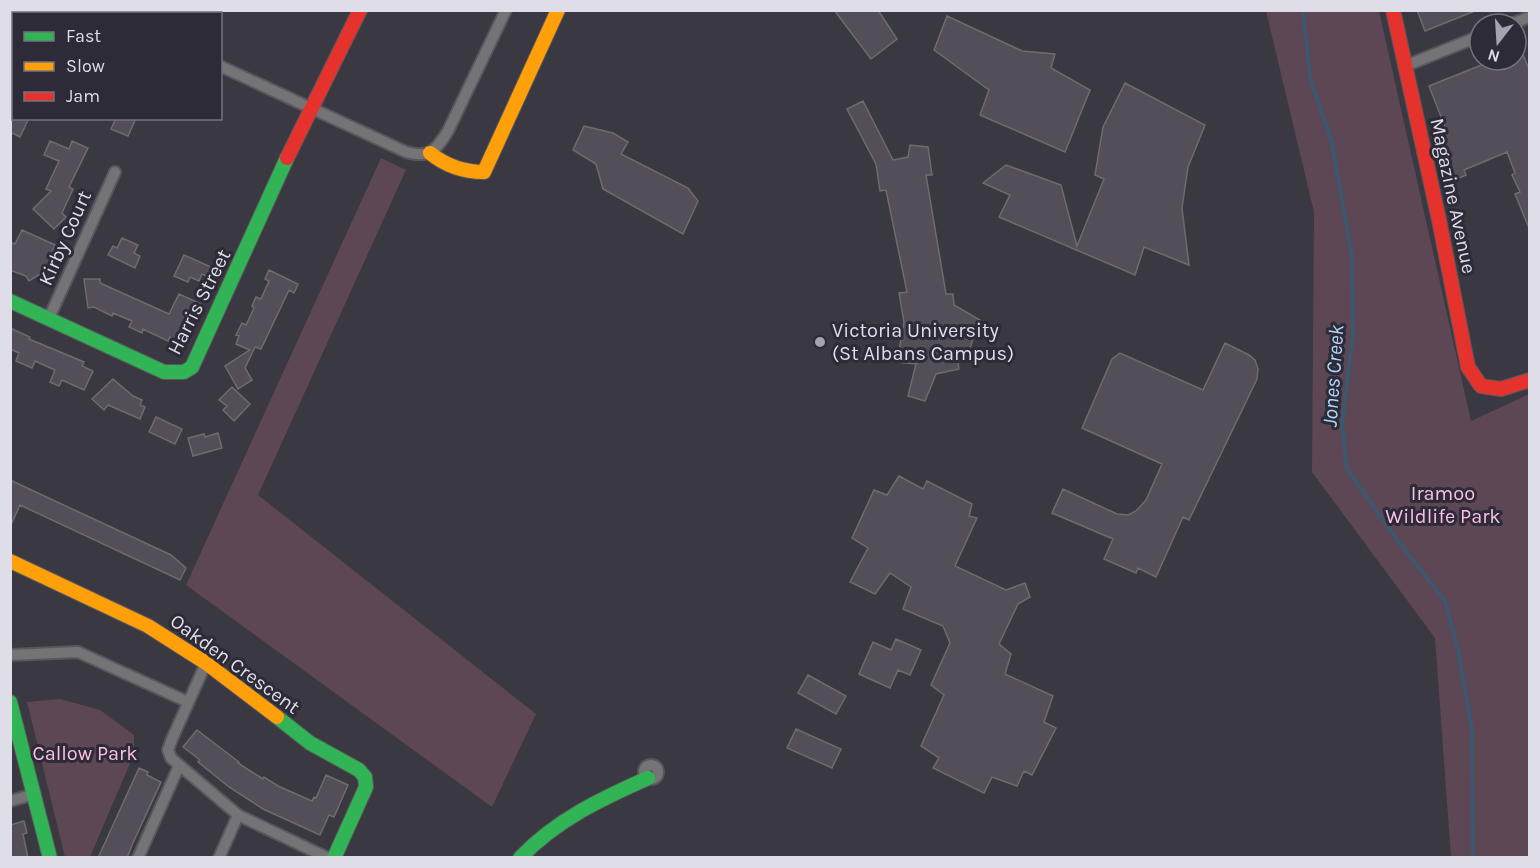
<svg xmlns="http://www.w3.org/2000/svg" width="1540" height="868" font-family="Karla,sans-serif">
<rect width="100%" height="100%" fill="#3a3840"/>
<path fill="#5d4755" d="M1266,11H1379L1471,421L1529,394V857H1451L1435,638L1312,472L1314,212Z
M381,158L406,170L258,495L536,714L492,807L186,585Z
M60,699L100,710L134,735V754L90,857H65L27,702Z"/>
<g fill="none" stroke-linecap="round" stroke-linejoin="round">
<path stroke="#3d576e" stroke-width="4" d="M1303,10L1310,78L1331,139L1352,256L1353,334L1342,424L1347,469L1401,545L1445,601L1458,650L1472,730L1473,858"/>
</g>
<path fill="#534e58" stroke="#6e6b71" stroke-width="1.5" d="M834,10H878L897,39L871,59Z
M1417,10H1475V11L1425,31Z
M947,16L1022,51L1055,54L1051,68L1090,90L1065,152L980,115L989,90L934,50Z
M1517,39L1530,72L1529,228L1515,194L1520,192L1512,175L1515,173L1507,152L1464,170L1466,175L1454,180L1440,140L1443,139L1441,134L1447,132L1429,86L1494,60H1516Z
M1125,83L1205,125L1188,167L1182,208L1189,265L1144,247L1135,275L999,217L1010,195L983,183L1006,165L1061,185L1077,246L1104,179L1095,175L1103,127Z
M863,101L893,160L908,157L910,145L928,147L932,175H926L946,294H953L954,305L980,320L968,353L956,349L959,369L936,374L925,401L908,396L916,364L897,362L904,322L899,293L907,292L886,190L880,191L876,164L847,109Z
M10,118H29L20,137L10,132Z
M116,118H136L128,136L111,129Z
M584,126L613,133L628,142L621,154L688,188L698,201L683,234L603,189L596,164L573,150Z
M50,141L69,149L72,141L88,148L69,187L73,189L62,213L66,217L54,229L33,209L51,191L46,189L59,161L44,155Z
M22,230L55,245L49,260L53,266L29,281L26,276L10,270V242L15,244Z
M122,238L138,245L134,253L140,256L135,268L108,255L113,246L117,248Z
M184,255L211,267L206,276L202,274L199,281L190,277L188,282L174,276Z
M269,270L298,284L294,293L289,290L261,349L255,347L245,368L252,380L238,389L225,366L250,350L236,344L239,336L236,335L242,323L246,325L254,308L252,306L256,297L261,299L269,281L265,279Z
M84,279H100V283L169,314L179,294L201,304L186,337L184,336L180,342L170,337L168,341L143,329L142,333L129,327L132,321L113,313L112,316L94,307L88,308Z
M10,328L30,337L29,339L84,362L82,366L93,371L84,390L62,380L59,386L50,382L55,370L35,361L32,368L16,361L19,353L10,349Z
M1225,343L1249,355L1255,360L1258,369L1257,379L1189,520L1183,517L1156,577L1138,568L1136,573L1104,559L1113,539L1052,513L1063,489L1117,514L1128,515L1136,511L1146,500L1162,464L1082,428L1112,359L1120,353L1203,390Z
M113,379L133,396L142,400L140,405L145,407L140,419L108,405L104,410L92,399Z
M232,387L250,404L234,421L223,410L227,406L219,400Z
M156,417L182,429L175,444L149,432Z
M218,433L222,448L193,456L188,438L204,434L205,437Z
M899,476L923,489L927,481L972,504L969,516L977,518L955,566L1006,590L1025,583L1030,597L1018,604L999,644L1011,654L1005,674L1053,696L1044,722L1056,728L1032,775L1024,771L1017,786L992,777L984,793L933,768L939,758L921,746L944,695L931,685L950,643L943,626L903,609L911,587L890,573L875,594L850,582L868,548L852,538L874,490L887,495Z
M10,480L171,555L186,568L180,580L20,505L10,527Z
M896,639L921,650L910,675L898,670L890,688L859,674L873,642L891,650Z
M808,675L846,696L836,714L798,693Z
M796,729L841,749L832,768L787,748Z
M197,730L239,762L238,763L263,779L264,777L278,786L312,801L314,797L316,798L326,775L348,785L334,817L329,815L320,835L263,809L229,787L198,762L200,760L183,747Z
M139,768L148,772L147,775L161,782L132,845L127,858H98Z
M24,821L27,833L23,834L28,858H10V825Z"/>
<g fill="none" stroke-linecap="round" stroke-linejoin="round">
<g stroke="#59575d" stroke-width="14">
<path id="street" d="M103,10L109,14
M1511,24L1530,17
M220,66L406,152C430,159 436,150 448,131L506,10
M1405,66L1480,36
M49,318L115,172
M10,655L78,652L188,702
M206,663L172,739L168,750L171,758L238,815L328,858
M644 772a7 7 0 1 1 14 0a7 7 0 1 1-14 0Z
M10,801L35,794
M138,858L179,766
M219,858L238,815"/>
</g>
<g stroke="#59575d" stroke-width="16">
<path id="fast" d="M10,301L164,372H184L192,367L287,158
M10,702L50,858
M277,717L310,743L359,770L365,777L366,787L334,858
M520,858C556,820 601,799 648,778"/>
</g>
<g stroke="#59575d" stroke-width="16">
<path id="slow" d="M430,153C446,166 464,172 484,172L558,10
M10,561L148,626L206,663L277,717"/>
</g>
<g stroke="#59575d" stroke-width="16">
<path id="jam" d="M1393,10L1439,220L1468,367L1481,386L1501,389L1530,380
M10,21L14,15
M287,158L360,10"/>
</g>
<use href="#street" stroke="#747477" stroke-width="10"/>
<use href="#fast" stroke="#30b455" stroke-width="14"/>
<use href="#slow" stroke="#ff9f0a" stroke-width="14"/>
<use href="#jam" stroke="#e5322d" stroke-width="14"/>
</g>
<circle fill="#a5a3ad" stroke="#2e2b39" stroke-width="2" cx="820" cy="342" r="6"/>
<g text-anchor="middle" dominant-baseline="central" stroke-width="6" stroke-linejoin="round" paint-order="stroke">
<g font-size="20" fill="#dfdde7" stroke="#2e2b39">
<text transform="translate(1453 196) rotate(78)">Magazine Avenue</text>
<text transform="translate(65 238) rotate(-66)">Kirby Court</text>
<text transform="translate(199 302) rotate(-63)">Harris Street</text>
<text transform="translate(235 664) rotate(36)">Oakden Crescent</text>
</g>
<g font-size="20" fill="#dfdde7" stroke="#2e2b39" text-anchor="start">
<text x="832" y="330">Victoria University<tspan x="832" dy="23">(St Albans Campus)</tspan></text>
</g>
<g font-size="20" fill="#fcbfe2" stroke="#2e2b39">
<text x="1443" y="493">Iramoo<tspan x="1443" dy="23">Wildlife Park</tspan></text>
<text x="85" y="753">Callow Park</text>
</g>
<g font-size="21" font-style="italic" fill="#add6fa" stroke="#2e2b39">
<text transform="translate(1333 376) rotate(-86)">Jones Creek</text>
</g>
</g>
<rect width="1540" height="868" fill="none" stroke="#dfdde7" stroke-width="24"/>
<rect x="12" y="12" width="210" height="108" fill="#2e2b39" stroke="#75727f" stroke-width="1.5"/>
<rect x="24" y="32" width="30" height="9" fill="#30b455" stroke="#75727f" stroke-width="1.5"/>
<text x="66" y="42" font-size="18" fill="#dfdde7">Fast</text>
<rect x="24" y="62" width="30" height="9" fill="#ff9f0a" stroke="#75727f" stroke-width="1.5"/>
<text x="66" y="72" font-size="18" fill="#dfdde7">Slow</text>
<rect x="24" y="92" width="30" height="9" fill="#e5322d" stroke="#75727f" stroke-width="1.5"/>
<text x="66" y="102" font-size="18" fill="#dfdde7">Jam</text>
<g transform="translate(1498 42) rotate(197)"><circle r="28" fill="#2e2b39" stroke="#75727f" stroke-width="1.5"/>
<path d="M0-4.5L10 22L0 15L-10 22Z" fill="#a5a3ad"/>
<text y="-9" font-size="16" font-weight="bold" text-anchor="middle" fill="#dfdde7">N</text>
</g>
</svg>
